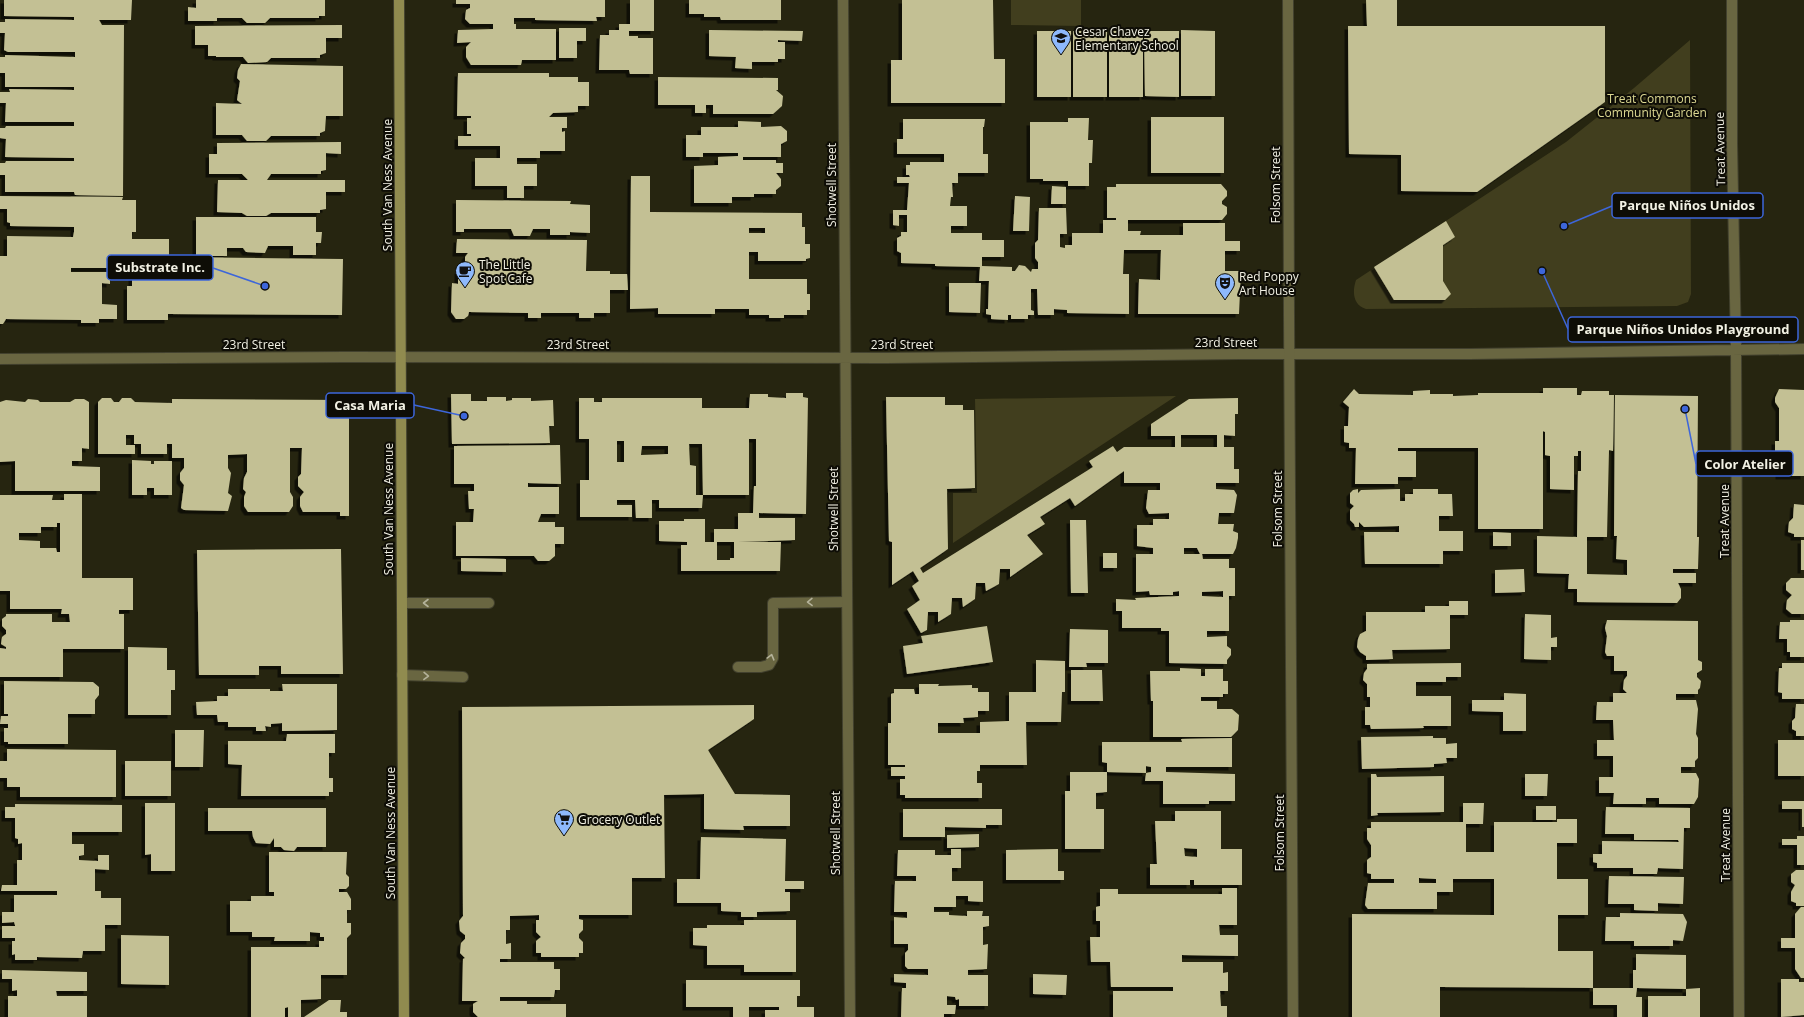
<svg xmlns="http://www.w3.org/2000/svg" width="1804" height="1017" font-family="'Open Sans',sans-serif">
<defs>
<filter id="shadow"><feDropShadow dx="-3.5" dy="3.5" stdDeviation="0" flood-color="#0009"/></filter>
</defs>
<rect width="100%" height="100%" fill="#262510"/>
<path fill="#413e1e" d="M1011,0H1081V26L1011,25Z
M1690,40L1691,294L1688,302L1677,306L1366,309C1353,305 1352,292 1356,280L1566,142L1634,88Z
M1176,396L953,543V493H977L975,399Z"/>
<path fill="#c3c094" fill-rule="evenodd" filter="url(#shadow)" d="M4,0H132L131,20H99L102,25H124L123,196L75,195L74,192H5V175H0V163H5L6,161H74V158L5,157L6,139L0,138V128H5L6,126H74V122H5L6,103H0V92H10L9,89L74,90V87H5V73H0V57H5V55L75,57V52H8L4,50L5,33H0V22H5V19L74,20V17L4,16Z
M196,0H325V16H319V18H270L265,23H247L242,18H217V21H188V7L196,8Z
M456,0H605V17H596L597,21L535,20V18H514V24H516V29H556V60H522L521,65H471L466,57V47L471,42L457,43L458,30L493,29V24H470L465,19L466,10L470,8V4H456Z
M630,0H654V31H629V36H638V38H653V74H630L629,70H599L600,35H609V30H619V24H630Z
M689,0H781V20H721L720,17H704V14H689Z
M902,0H993L994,59H1005V103H891V60H902Z
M1366,0H1397V26H1605V102L1477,192L1401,191V155L1349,154L1348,26H1367Z
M342,25V38H326V53L320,55V58H271L267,62L248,63L243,57H216V56H208V45H195V26Z
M559,28H586V41H577V58H559Z
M709,30L803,31L802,41L778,40V42H785V59H778V62H752V69L735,68L736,57L709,56Z
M1181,30L1215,31V96H1181Z
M1037,31H1071V97H1037Z
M1073,31H1107V97H1073Z
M1109,31H1143V97H1109Z
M1144,31H1179V97L1145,96Z
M241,64L343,66V116H326L325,131L320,133V136H271L266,141H247L242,135H216V103L242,104L237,100L240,81L237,78L238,70Z
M458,73H549V77H578V82H589V106H578V112L553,113L549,117H567V128H562V132L565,131V151H540V158H517V164H537V186H524V198H507V186H475V158H500V146H458V136H471V134H467V118H471V116H457Z
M658,77L778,78V90H776L783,96L782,106L773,114H713V105H706V113H695V105H658Z
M1151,117H1224V173H1151Z
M1068,118H1089L1088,140H1093L1092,163H1089V186H1068V181H1043V179H1030V122H1068Z
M903,119H985L984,127H983V154H988V173H958V183H952L953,197H951L950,206H967V226H951V233H982V240H1004V257H982V266L1012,267V271H1015L1019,265L1025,266L1031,272L1032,269H1038V262L1035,258V243L1038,240L1039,208H1066L1067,234H1060V247L1065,248V245H1072V233H1103V220H1116V218H1107V187H1116V184H1221L1227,191V196L1222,201V204L1227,207V214L1222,220H1128V231H1141L1140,235H1183V223H1225V241H1240V251H1225V271H1241L1239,314H1138L1139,279L1160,280L1161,250H1124L1123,274H1129V314L1067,313V310L1054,309V315H1038L1037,289H1031V310L1034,311V315H1028V319H1011V315H1008V320L991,319V315L986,314V309H988L989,281H979L980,267L935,266V264L901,263V253L897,251V238L901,236V232H907V215H899V226L893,225V210H907L909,183H897V177H910L909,175H906V165H910V162H944V154H897V139H903Z
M738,121L761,122V127L781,126L787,131V141L781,144V157H743V160H776V163H783V173H776L781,179V186L776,190V194H754V197H732V203H694V166L718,165V157L738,156V153H703V157H686V135H701V127H738Z
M341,142V154L326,153V170L321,171V174H271L267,180H345V192H326V209L320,210V213H271L266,216H247L242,213L217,212L218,180H248L242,174H209V154H217V143Z
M631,176H650V212L802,213V227H805V244H810V258L806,259V261H758V252H749V279H807V294H810V310H807V315H784V318H769V315H749V309H715V314H658V308L630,309ZM749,228H765V233H749Z
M1052,186L1066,187V204H1051Z
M0,196L123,197L122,200H136V232H132V239H169V257L343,259L342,315L168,314V320H127V286H132V263H122V268H71V272H110V284L102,283V304L117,305V319H99V323H81V320L6,319L3,324H0V256H7V236L73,237L74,232V227L10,226V223L7,222V209H0Z
M1015,196L1030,197L1029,231H1013Z
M456,200L571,201L570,204L590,205V233L570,232V235H550V229H533L530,236H514L511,229H464V232H456Z
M196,217H316V232H322L321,243H316V255H293V246H268L265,253L246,252L243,248H227V256H196Z
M1446,221L1455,237L1443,245V281L1451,294L1445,300H1394L1374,267Z
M457,239L587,240L586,271H610V274H627L628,290H610V313H594V318H579V313H541V318H528V313L469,312L468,316L464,319H456L451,312L452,283L458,284V270H468L465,266V257L468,253H456Z
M949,283H981L980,313L949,312Z
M1543,388H1577V395H1581L1582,391H1609V395H1614L1613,451L1609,450L1607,537H1587V574L1627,575V560L1616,559L1617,536H1614L1615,395L1698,396L1697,537H1699L1698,569H1673V573H1696V583H1678L1681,589V598L1677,603L1577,602V589H1568L1569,574L1537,573V536L1577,537L1578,471H1581V451H1578V456H1574V490L1550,489V456L1545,455V432L1543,431V529H1478V448H1398V451H1416V477H1398V484H1355L1356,448H1349V443L1344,442V426H1348L1349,407L1343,402L1354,389L1359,394L1413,395V391L1430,390V394H1453V396L1478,395V393H1543Z
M1779,389L1804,390V476H1779V459H1775V441H1779V408L1775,402V398Z
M786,393H803V397L808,398L806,514L759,513V518H795V540L738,542H781L780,571H681V545H687V542L659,541V521H684V519H705V542H714V529H738V513H753L754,486H756V439H749V495H703L702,444H689L690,465L696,466V495H703L702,508H659V500H652V518H636L635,500H617V505H632V517H580V480H589V439H579V398H594V402H602V398H702V408H749L750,394H768V397L786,398ZM617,441H624V462H617ZM642,446H668V454L641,455ZM717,542H734V558H730V560H717Z
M451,394H471V401H487V397H506V401L512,400V398H531V401L553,400L554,426H549L550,443L452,444Z
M886,397H945V405H963V410H974L975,488L947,489L948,549L920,568L923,573L1093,467L1089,461L1113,446L1117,452L1124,447H1175V436H1151V424L1189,399L1238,398V414H1235V436L1224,435V447H1234V469H1239V483H1216V489L1234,490L1237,495L1234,513H1219L1218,524H1234L1233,531L1238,533V538L1236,548L1233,554H1202L1203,559H1229V568H1235V596H1229V631H1207V637L1227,636V646L1231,649V655L1227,660V664L1169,663V631H1161V628H1122V611H1116V599L1136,600L1135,598L1179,596V591L1173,592V595H1150L1149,591L1136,592V554H1153V548L1137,546V525H1153V519H1169V513L1149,514L1146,508L1148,490H1160V483H1124V471L1075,506L1070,498L1040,517L1045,524L1027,535L1043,554L1010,577V569H1000L999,584L986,591L985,583H976L975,599L963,607L962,598H952L951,614L938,622V612H928L927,630L921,633L907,609L920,600L912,586L919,581L913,571L892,585V542L889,541ZM1181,435H1217V447H1181ZM1184,548H1197L1200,554H1184ZM1223,591V597L1202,596V592Z
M102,398H111L114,402H119L122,398H131L135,402L172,403V399L349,400V516H340V512H303L300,506V497L304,492L298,486V477L301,474L302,448H290V492L293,497V506L289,512H248L244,506V497L246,492L243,489L244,478L247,472V454L228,455V468L231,473L228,493L232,496L228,511L184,510L181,508L184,485L180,480V473L184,468V458H172V444H167V454H141V444H134V435H126V445H135V454H98V402Z
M28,399L38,400L40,402H70L75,399H84L89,402V449L82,448V461H72V466L100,467V491H15V461L0,462V402L6,400L25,402Z
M560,445L561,484L528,483V487H559V514H541L538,522H555V527H564V544H555V556L549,561H538L534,556H456V522H473L474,509H469L468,491H474V484H454V446Z
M132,460L151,461V464H154V461H172V495H154V488H147V495H132Z
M1358,489V493L1361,490L1400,489V501H1405V494H1413V489H1438V494H1452L1453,516H1439V531H1463V551H1443V564H1365L1364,532H1399V526L1364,527L1359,522V527H1355L1354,524L1350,520V510L1354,506L1350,503V493L1353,490Z
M64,494H82V578H133V610H119V614H124V649H63V677H0V648L6,649V647L1,644L2,637L6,634V630L2,626V619L6,616V614H52V622H70L69,614H61L62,609H10V591H0V495H53L52,500H64ZM57,523H60V552H57L56,548H40V541L19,540V533H41V527H57Z
M1794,504L1804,505V537H1794V534L1788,532L1789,522L1793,518Z
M1070,520H1086L1088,593H1071Z
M1493,532L1511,533V546H1493Z
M1801,540H1804V570H1801Z
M341,549L343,674H281V666H259V675H199L197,550Z
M1103,553H1117V568H1103Z
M461,558L506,559V572L461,571Z
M1524,569L1525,592L1495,593V570Z
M1791,578H1804V614H1792L1786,609L1787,600L1792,595L1786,590V583Z
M1449,601H1468V615H1450V649L1392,650L1393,659L1366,660V656L1360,652L1357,647L1358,639L1360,634L1366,631V612H1425V606H1449Z
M1525,614L1551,615V638L1557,637V647H1551V660L1524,659Z
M1607,620L1698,621V660L1702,662V670L1697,673V677L1701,681L1700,688L1698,690V694H1676V700H1696L1698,709L1696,734L1698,738V758L1695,761V767H1681V773H1696L1699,779L1698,797L1694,804H1659V798H1646V804H1613L1614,793H1599V777H1613V756H1597V740H1614L1613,720H1596L1597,702H1613V693H1627L1623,689L1624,680L1627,676V671H1614V656H1607L1605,652L1607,636L1605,628Z
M1790,620H1804V657H1790V652H1787V639H1779L1780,622H1790Z
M987,626L993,662L907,674L903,646L923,643L921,636Z
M1070,629L1108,630V663H1086L1087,667H1069Z
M128,647L167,648V670H175V690H171V715H128Z
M1036,660L1065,661V692H1062L1061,722H1026L1027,765H980V771H977V783H982V798H905V795H900V779H905V776H891V767H905V765H888V723H891V694L894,693V689H914L915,694H919V684H939L938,686L972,685V688H978V692H989V711H978V717L963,718L964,723H938V733H980V722L1009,721V692H1036Z
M1461,663V677H1446V682H1416V696H1451V726H1423L1424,728L1371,729L1370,725H1365V707H1370V697H1367V684L1363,680L1364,673L1367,669V664Z
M1782,663H1804V699H1782V693L1778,692L1779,668H1782Z
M1180,668L1201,669V676H1205V669H1223V681H1228V694H1223V697H1201V701H1217V709H1232L1239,715L1238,730L1231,737H1153V701H1151L1150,671H1180Z
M1071,670H1102L1103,701H1071Z
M4,681L93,682L99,687V695L95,700V714H68V744H8V742H4V728H8V724H0L1,716H8V714H4Z
M282,684H337V730L282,731V723L271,724V727L265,726L266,731H256V727H228V722H218L217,715H197L196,702L217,701V696H228V689H270V691H283Z
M1504,693L1526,694V731H1503V712L1472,711V700H1504Z
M1796,704H1804V736H1796V731L1792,729V721L1795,718Z
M754,705V719L708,750L735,794L790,795V826H743L744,830L704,829V794L664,795L665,878H632V915H579V919L583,920V930L579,934V938L583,942V953H579V957H541V953H536V941L541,937L536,932V920H539V915L510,916V930H506V944L511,943V959H500V962H554V969H560V990H555L554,997H500V1001H527V1004H566V1017H478L473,1012V1004L478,1001H462L463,959L465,958L460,953L461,943L465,939V935L460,931L459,921L463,916L462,707Z
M175,730H204L203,767H175Z
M287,734H335V753H329V778H333V792H329V796H241L242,765L228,764V741H286Z
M1433,736V738H1446V744L1457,743V758H1446L1447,763L1434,764V767L1362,769L1361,737Z
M1232,738V767H1166V772L1235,774V801H1209V804H1163V781H1145L1146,773L1151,772V767L1146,766V773L1107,772V763L1102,762V742H1182L1181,739Z
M1778,740H1804V776H1778Z
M7,749L116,750V797H20V787H7V778H0V761H7Z
M125,761H171V796H125Z
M1070,772H1107V792L1096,793V809H1104V849H1065V791H1070Z
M1371,774H1376L1377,777L1444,776V812L1377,813L1378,815L1371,816Z
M1525,774H1548L1547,796H1525Z
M1782,801H1804V827H1802V809H1782Z
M145,803H175V871H151V854L145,855Z
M1463,803H1484L1483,824H1466V852H1494V822H1557V819H1577V843H1557V879H1588V915H1558V951H1593V988L1440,987V1017H1352V914L1494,915V879H1453V892H1437V909H1368L1365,905L1368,883H1394V879H1371V874L1367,873V860L1371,857V845L1367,839V828H1371V822H1463ZM1419,878L1436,879V883H1419Z
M15,804L122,805V832H72V844H84V855L79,856V860L98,861V855H109V870L95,869V891H101V898H121V925H105V951H83L82,958L37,957V960H15V954L12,955V941H15V938H2V926H15V925L14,922L2,923V912H14V895H57V891H1L2,885H17V860H22V843L18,844V839L15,838V818H5V807H15Z
M1536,806H1556V820H1536Z
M1606,807L1690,808V828H1684L1683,869L1658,868L1657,874H1633V868H1597V863L1593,862V854H1602V841L1679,842L1678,840H1634V834H1605Z
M208,808H326V847H297L294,851L284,850L281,847H274V838L270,844L256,843L253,837L252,831H208Z
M903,809H1002V825H986V828L945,827V837H903Z
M1175,811H1221V849H1242V885H1194V880H1190V885H1150V864H1157L1155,821H1175ZM1184,848L1197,849V857L1185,856Z
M979,834V847L947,848V835Z
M1797,836H1804V865H1797V845H1782V839H1797Z
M701,837L786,839L785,881H804V889H785V892H790V911L757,912V917H741V912L721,911V903H677V879H700Z
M951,849H961V868H952V881H983V902L968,901V896H956V907H934V912H949V915L967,916V911H983L982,916H989V926L983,927V945L988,944L987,969L968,970V975H988V1006H959V999L956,1000L955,997L947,996V1005H956L955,1014H944V1017H901L902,988H906V983L894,982V974L928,975V969H908L905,966V953L908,950V944H894V917L907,918V912H894L895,881H916V876H897L898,850H935V855H951Z
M1058,849V871H1064V880H1006V850Z
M269,852H347L346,874L349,877V886L346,889H339V892H347L351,899V910H347V923H351V934L347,938V975H321V999L301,1000V1017H288V1007L285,1008V1017H251V947H319V941H324V937H320V933L310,932V941H274L275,937H252V932H230V901H251V896H274V892H269Z
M1796,870H1804V906H1796V903L1791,901V892L1795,885L1791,882V874Z
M1609,876L1684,877L1683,904L1658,903V911L1634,910V904H1608Z
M1222,888H1237V925H1219L1220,935H1238V956L1182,955V962H1223V973L1228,972V991H1220L1221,1006H1227V1017H1113V991H1173V987H1111L1110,962H1091L1090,937H1100V921H1096V907L1100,906V889H1118V894H1222Z
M1801,907H1804V978H1801L1795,969V948H1781V938H1795V914Z
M1620,913L1683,914L1687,922L1683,941L1673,940V946H1634V941H1605L1606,917H1620Z
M744,920H796V972H744V965H707V946L693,945V928H707V925H744Z
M121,935L169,936V985L121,984Z
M1636,954L1686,955V989L1637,988L1636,997H1642V1017H1617V1005H1593V988H1633V970H1636Z
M2,970L87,972V991H56L57,996H87V1017H8V996H17V990L12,991V979H2Z
M1033,974L1067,975L1066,995L1033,994Z
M1781,979H1799V982H1804V1015L1781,1017Z
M686,980H800V996H797V1007H814V1017H765V1010H779V1007H749V1017H733V1007H686Z
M1700,988V1017H1648V996H1686V989Z
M329,1000H341L340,1012H347V1017H304Z"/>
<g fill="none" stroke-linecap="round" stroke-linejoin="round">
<g stroke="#42412e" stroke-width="12">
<path id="service" d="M402,603H489
M738,667H761L769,665L773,658V603L846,602
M402,675L463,677"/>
</g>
<g stroke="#42412e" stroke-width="12">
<path id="minor" d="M843,0L850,1017
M1732,0V143L1736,350L1739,1017
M0,359L345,357L886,358L1239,354H1469L1804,349"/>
</g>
<g stroke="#42412e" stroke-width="12">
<path id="tertiary" d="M1288,0L1289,315L1293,1017"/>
</g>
<g stroke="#42412e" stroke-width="12">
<path id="secondary" d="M399,0L404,1017"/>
</g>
<use href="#service" stroke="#696641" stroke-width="10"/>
<use href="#minor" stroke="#696641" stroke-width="10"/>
<use href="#tertiary" stroke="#696641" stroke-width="10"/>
<use href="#secondary" stroke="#908b4f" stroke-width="10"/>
</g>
<defs><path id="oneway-chevron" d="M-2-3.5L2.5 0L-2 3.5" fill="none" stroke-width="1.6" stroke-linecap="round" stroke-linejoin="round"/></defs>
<g stroke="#b4b29a">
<use href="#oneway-chevron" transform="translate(810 602) rotate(179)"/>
<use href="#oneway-chevron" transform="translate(426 603) rotate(180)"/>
<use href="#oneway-chevron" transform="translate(771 657) rotate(-75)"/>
<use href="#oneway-chevron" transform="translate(426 676) rotate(1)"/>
</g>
<defs>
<g id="school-pin" transform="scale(1)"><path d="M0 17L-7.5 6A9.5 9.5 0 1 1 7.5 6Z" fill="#8eb9fc" stroke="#0e0d06"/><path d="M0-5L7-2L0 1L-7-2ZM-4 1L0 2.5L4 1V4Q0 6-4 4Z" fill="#111"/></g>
<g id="cafe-pin" transform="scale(1)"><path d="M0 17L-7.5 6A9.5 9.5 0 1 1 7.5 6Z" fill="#8eb9fc" stroke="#0e0d06"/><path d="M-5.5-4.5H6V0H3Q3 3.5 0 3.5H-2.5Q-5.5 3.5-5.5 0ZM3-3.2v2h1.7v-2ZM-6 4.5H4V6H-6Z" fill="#111"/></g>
<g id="theatre-pin" transform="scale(1)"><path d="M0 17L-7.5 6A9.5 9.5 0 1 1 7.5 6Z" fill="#8eb9fc" stroke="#0e0d06"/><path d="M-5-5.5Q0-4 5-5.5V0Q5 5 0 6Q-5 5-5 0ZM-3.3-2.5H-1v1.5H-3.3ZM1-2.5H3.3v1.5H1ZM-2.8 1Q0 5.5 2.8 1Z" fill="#111"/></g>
<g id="supermarket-pin" transform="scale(1)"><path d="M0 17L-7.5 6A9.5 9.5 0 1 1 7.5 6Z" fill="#8eb9fc" stroke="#0e0d06"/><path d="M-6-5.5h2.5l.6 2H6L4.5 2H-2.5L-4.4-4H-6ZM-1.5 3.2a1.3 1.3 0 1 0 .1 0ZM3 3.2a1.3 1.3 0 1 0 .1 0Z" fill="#111"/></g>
</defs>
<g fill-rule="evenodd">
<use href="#school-pin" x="1061" y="38"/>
<use href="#cafe-pin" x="465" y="271"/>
<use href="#theatre-pin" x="1225" y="283"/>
<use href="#supermarket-pin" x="564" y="819"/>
</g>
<g text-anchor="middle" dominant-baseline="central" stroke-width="4" stroke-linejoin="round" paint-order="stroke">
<g font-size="12" fill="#f1f0e3" stroke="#0e0d06" text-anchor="start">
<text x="1075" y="31">Cesar Chavez<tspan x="1075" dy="14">Elementary School</tspan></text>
<text x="479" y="264">The Little<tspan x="479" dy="14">Spot Cafe</tspan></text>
<text x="1239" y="276">Red Poppy<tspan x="1239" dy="14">Art House</tspan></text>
<text x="578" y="819">Grocery Outlet</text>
</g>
<g font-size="12" fill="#dcd892" stroke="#0e0d06">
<text x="1652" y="98">Treat Commons<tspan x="1652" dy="14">Community Garden</tspan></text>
</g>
<g font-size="12" fill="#f1f0e3" stroke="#0e0d06">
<text transform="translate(1720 149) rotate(-91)">Treat Avenue</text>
<text transform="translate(387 185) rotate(-90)">South Van Ness Avenue</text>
<text transform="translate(831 185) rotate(-90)">Shotwell Street</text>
<text transform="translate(1275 185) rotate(-90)">Folsom Street</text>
<text x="1226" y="342">23rd Street</text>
<text x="254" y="344">23rd Street</text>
<text x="578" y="344">23rd Street</text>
<text x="902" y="344">23rd Street</text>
<text transform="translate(388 509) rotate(-90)">South Van Ness Avenue</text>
<text transform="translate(833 509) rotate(-90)">Shotwell Street</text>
<text transform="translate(1277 509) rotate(-90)">Folsom Street</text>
<text transform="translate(1724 521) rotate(-90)">Treat Avenue</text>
<text transform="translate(390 833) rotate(-90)">South Van Ness Avenue</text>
<text transform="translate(835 833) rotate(-90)">Shotwell Street</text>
<text transform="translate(1279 833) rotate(-90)">Folsom Street</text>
<text transform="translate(1725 845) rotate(-90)">Treat Avenue</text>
</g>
</g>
<path fill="none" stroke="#3d66da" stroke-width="1.5" d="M1564 226L1612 206M265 286L213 268M1542 271L1568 329M464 416L414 405M1685 409L1696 464"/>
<g fill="#3d66da" stroke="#0e0d06" stroke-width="1.5">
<circle cx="1564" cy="226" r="4"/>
<circle cx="265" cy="286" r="4"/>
<circle cx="1542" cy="271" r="4"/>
<circle cx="464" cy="416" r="4"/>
<circle cx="1685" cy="409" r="4"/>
</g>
<g fill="#0e0d06" stroke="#3d66da" stroke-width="1.5">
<rect x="1612" y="193" width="151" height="25" rx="4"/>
<rect x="107" y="255" width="106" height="25" rx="4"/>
<rect x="1568" y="317" width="230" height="25" rx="4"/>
<rect x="326" y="393" width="88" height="25" rx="4"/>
<rect x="1696" y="451" width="97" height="25" rx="4"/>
</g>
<g font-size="13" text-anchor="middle" font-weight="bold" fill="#f1f0e3">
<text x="1687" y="210">Parque Niños Unidos</text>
<text x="160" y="272">Substrate Inc.</text>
<text x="1683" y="334">Parque Niños Unidos Playground</text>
<text x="370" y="410">Casa Maria</text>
<text x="1745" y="469">Color Atelier</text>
</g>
</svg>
